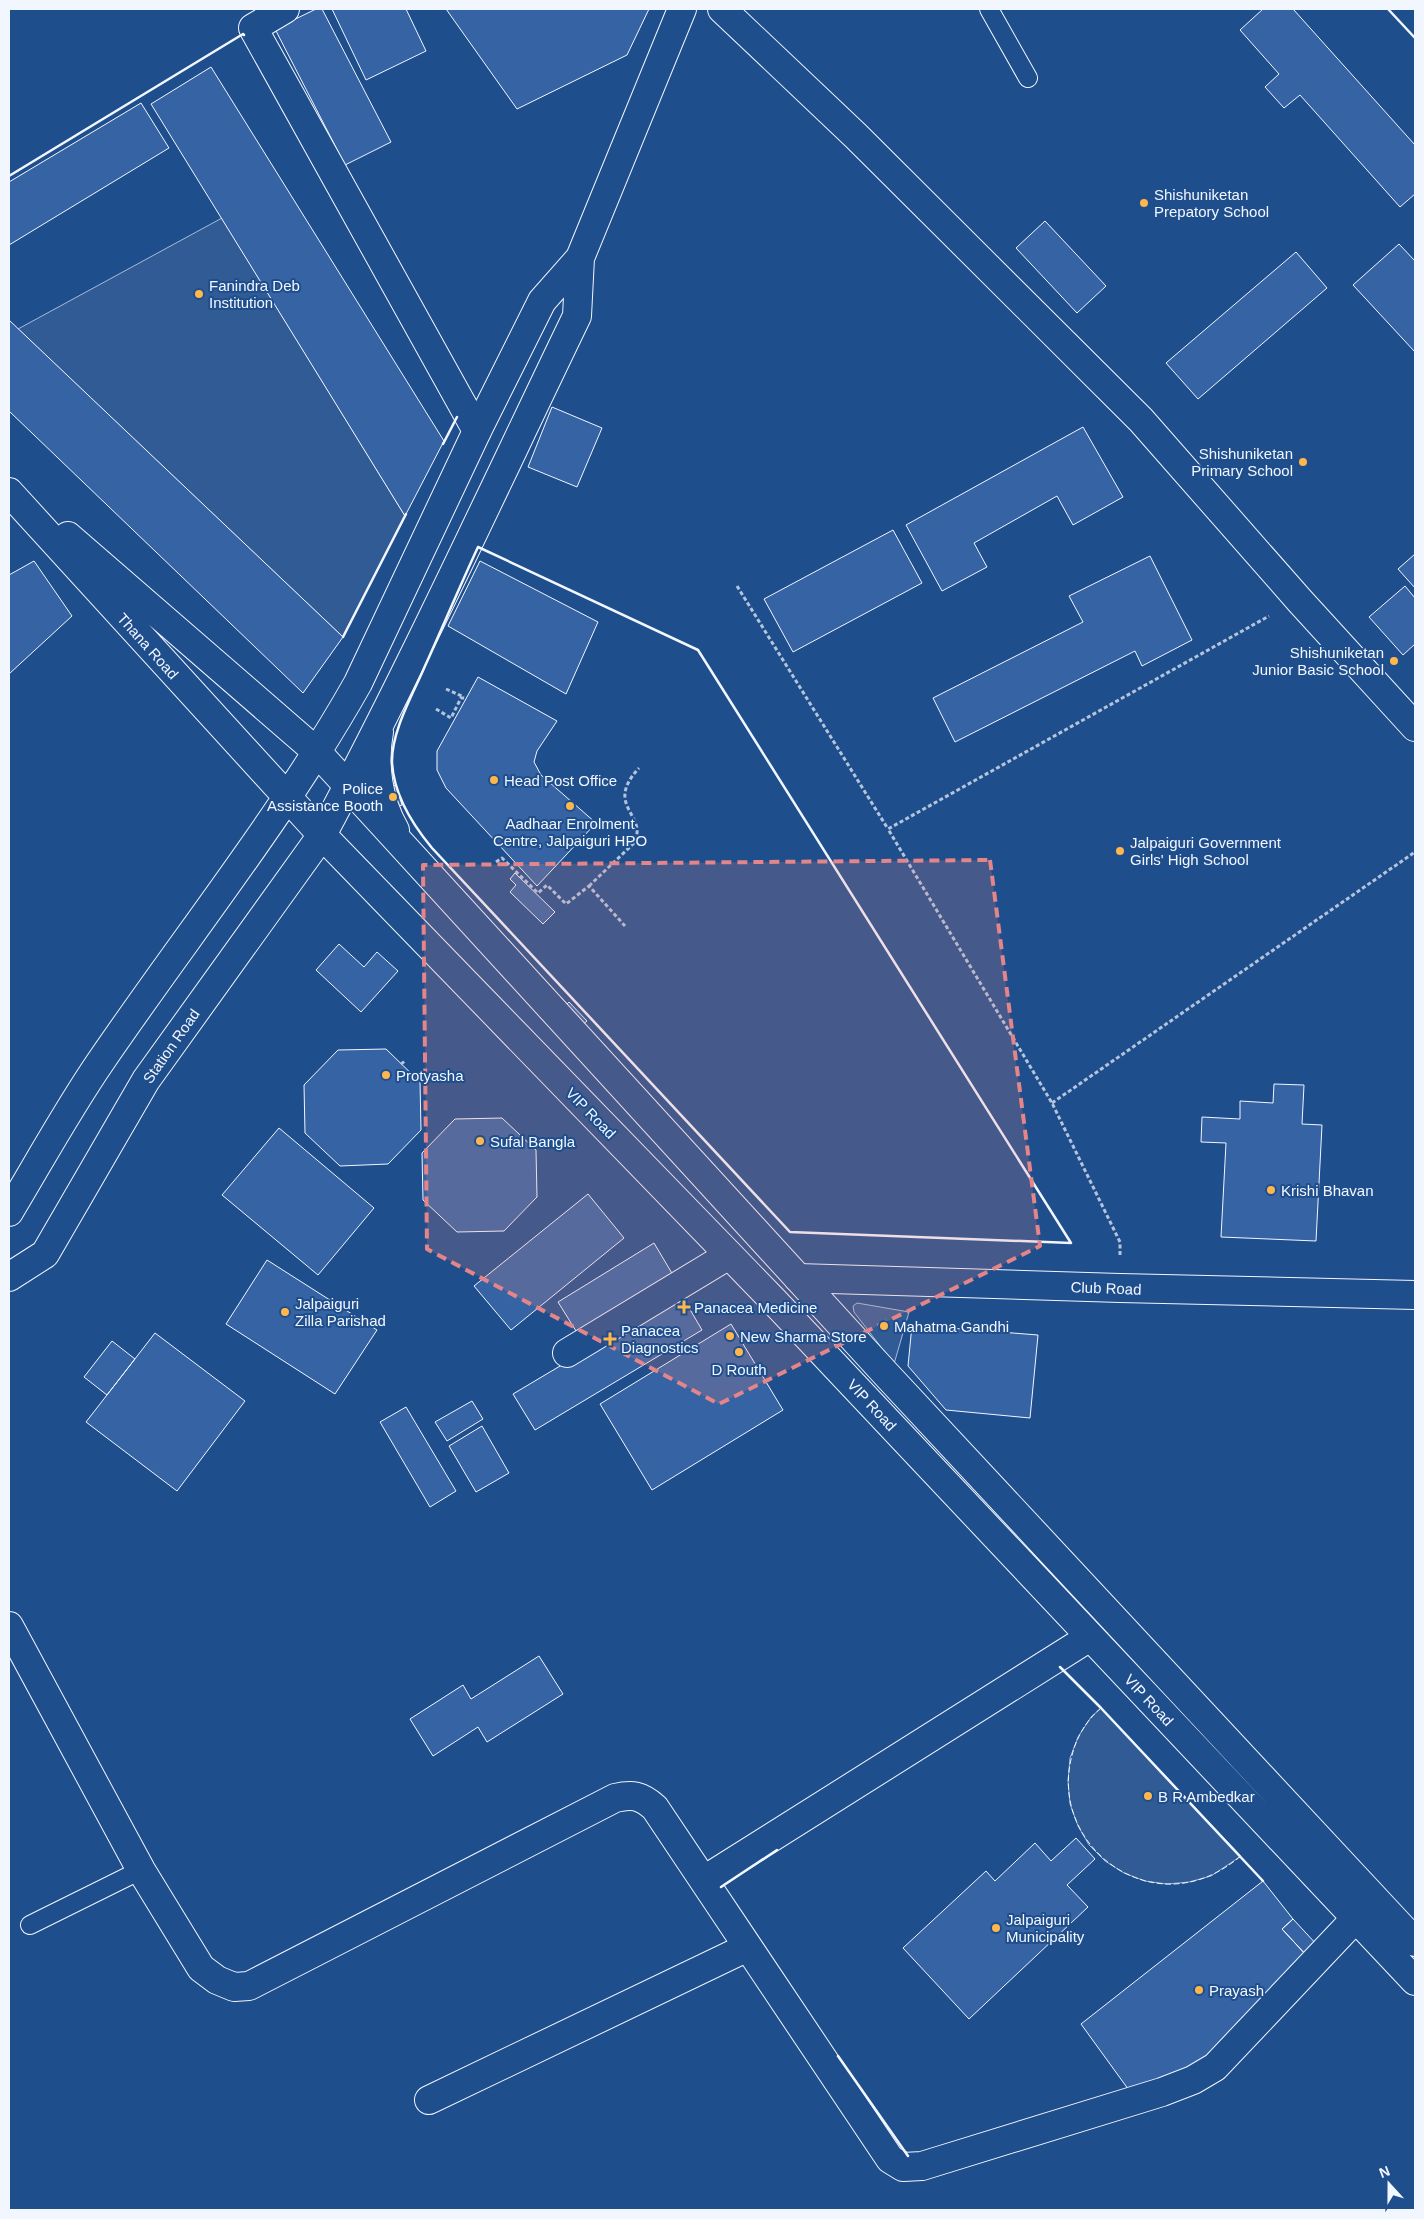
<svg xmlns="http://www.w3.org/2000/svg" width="1424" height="2219" font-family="Helvetica,sans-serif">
<rect width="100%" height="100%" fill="#1f4e8c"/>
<path fill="#305b95" stroke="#a8bbd7" d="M222,218L405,516L343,637L18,329Z
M857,1303L909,1312L894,1364L854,1312L853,1306Z
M1101,1708L1241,1856L1211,1876L1189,1882L1167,1884L1145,1881L1124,1873L1105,1861L1089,1845L1078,1826L1070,1804L1068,1781L1070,1758L1078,1737L1091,1717Z"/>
<path fill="#3563a3" stroke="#f2f6ff" d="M316,9H322L391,142L345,165L275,29Z
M332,9H406L426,51L366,80Z
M446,9H649L627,55L517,109Z
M1263,9H1293L1415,145V194L1400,207L1300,95L1284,108L1265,87L1279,74L1240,30Z
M211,67L444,441L405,516L151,104Z
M141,103L169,148L9,245V182Z
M1045,221L1106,286L1077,313L1016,248Z
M1399,244L1415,261V352L1353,285Z
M1296,252L1327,288L1198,399L1166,363Z
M9,320L343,637L303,693L9,411Z
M552,407L602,428L577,487L528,467Z
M1083,427L1123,497L1073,525L1057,496L974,543L987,567L942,591L906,525Z
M893,530L922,583L793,652L764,599Z
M1415,554V588L1398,569Z
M1150,556L1192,640L1142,666L1135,651L955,742L933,698L1083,622L1069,596Z
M34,561L72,616L9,674V575Z
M480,561L598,622L566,694L448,626Z
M1405,586L1415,598V644L1403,655L1369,617Z
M478,677L557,721L537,751L534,762L541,775L596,823L537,886L446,788L437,770V751Z
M396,785L402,805L389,809L384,789Z
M515,873L555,912L543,924L510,892L516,885L510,879Z
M339,944L364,967L377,952L398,971L361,1012L316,970Z
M569,1002L587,1021L581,1026L564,1007Z
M386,1049L420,1082L421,1130L388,1164L340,1166L305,1133L304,1085L338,1050Z
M1274,1084L1304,1085L1302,1124L1322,1125L1316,1241L1221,1237L1226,1143L1201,1142L1202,1117L1240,1119V1101L1273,1103Z
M502,1118L536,1150L537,1197L504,1231L457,1232L423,1200L422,1153L455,1119Z
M279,1128L374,1208L318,1275L222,1195Z
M588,1194L624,1238L511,1330L474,1286Z
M654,1243L676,1280L581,1339L558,1302Z
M267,1260L377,1330L335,1394L226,1324Z
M681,1294L702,1330L535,1430L513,1394Z
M731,1324L783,1410L652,1490L600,1404Z
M912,1325L1038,1335L1030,1418L946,1410L908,1366Z
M155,1333L245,1401L177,1491L86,1422Z
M112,1341L135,1359L107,1395L84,1377Z
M472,1401L483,1419L447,1441L435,1422Z
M406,1407L456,1491L430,1507L380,1422Z
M482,1426L509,1473L476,1492L449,1446Z
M539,1656L563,1694L487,1742L478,1727L433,1756L410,1719L463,1685L471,1699Z
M1076,1838L1095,1859L1067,1885L1088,1907L969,2019L903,1948L986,1871L995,1881L1035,1843L1051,1861Z
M1263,1881L1293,1919L1282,1929L1307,1956L1201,2064L1131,2093L1081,2024Z
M1293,1919L1318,1946L1307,1956L1282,1929Z"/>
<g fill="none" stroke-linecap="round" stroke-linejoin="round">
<g stroke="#f2f6ff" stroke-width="20">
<path id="lane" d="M989,9L1028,78
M30,1925L141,1870"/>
</g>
<g stroke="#f2f6ff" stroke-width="30">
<path id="street" d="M285,9L253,28L477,431
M722,9L856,136L1141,420L1300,601L1415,727
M798,1278L1120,1288L1415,1295
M567,1353L729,1255
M9,1626L141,1870L201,1968L217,1980L234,1987L249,1986L615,1798C632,1794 641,1795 655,1808L890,2159L903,2167L922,2166L1162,2092L1193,2080L1215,2067L1356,1918
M704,1880L1090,1637
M429,2100L748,1947"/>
</g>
<g stroke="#f2f6ff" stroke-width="30">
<path id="secondary" d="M9,492L322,835L773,1300L1415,1981
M68,536L317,752L885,1373L1415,1942
M379,732C373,764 378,801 395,830
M9,1212C39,1162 68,1109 101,1061C187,935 283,816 358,683L477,431L542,301L580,258
M9,1277L45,1254L146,1080L322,835C413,665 493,490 577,316L580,258L682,9"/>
</g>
<path stroke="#b3c4dc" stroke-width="3" stroke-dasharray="4 2.5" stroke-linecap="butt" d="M737,586L888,829
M446,689L464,697
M436,709L451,718L461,698H467
M496,862L502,858L538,893L547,885L566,904L589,886L625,926
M589,886L634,843C649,814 603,807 639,768
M401,1064L405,1061
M1052,1103L1415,852
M1120,1255V1242L1052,1103L888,829L1269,616"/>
<use href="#lane" stroke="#1f4e8c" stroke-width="18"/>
<use href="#street" stroke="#1f4e8c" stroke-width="28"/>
<use href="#secondary" stroke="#1f4e8c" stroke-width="28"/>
<path stroke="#f2f6ff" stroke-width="1" stroke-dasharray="6 2.5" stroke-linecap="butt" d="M1101,1708C1082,1724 1072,1746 1069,1771C1061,1838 1124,1896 1190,1882C1210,1878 1226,1868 1241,1856"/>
<path stroke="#f2f6ff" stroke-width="2.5" d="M1388,9L1415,38
M9,176L243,34L244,35
M443,444L457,417
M478,547L698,650L1071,1243L790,1232L432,848C412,824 394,795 392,763C391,732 413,694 425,666C443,626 460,586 478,547Z
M343,637L406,514
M1060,1667L1101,1708L1263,1881
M721,1887L777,1850
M838,2056L908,2156"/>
</g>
<path fill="#e38589" fill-opacity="0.2" stroke="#e38589" stroke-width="4" stroke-dasharray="10 6" stroke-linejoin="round" d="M990,860L1040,1246L719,1404L427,1249L423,865Z"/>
<g fill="#ffb74d" stroke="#1f4e8c" stroke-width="2">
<circle cx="1144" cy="203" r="5"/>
<circle cx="199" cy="294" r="5"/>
<circle cx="1303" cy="462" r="5"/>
<circle cx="1394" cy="661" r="5"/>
<circle cx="494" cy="780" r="5"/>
<circle cx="393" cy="797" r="5"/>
<circle cx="570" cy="806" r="5"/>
<circle cx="1120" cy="851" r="5"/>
<circle cx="386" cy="1075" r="5"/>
<circle cx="480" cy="1141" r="5"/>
<circle cx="1271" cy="1190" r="5"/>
<path d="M681.5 1299.5h5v5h5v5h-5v5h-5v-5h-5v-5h5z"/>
<circle cx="285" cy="1312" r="5"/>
<circle cx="884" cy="1326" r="5"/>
<circle cx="730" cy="1336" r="5"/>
<path d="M607.5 1331.5h5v5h5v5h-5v5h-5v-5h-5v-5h5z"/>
<circle cx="739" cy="1352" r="5"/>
<circle cx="1148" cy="1796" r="5"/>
<circle cx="996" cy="1928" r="5"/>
<circle cx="1199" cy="1990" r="5"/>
</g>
<g text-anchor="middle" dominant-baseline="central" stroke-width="4" stroke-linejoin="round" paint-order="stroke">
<g font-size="15" fill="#f2f6ff" stroke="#1f4e8c" text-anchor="start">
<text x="1154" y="194">Shishuniketan<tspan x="1154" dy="17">Prepatory School</tspan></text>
<text x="209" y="285">Fanindra Deb<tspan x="209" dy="17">Institution</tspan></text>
<text x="1293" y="453" text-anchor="end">Shishuniketan<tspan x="1293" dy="17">Primary School</tspan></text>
<text x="1384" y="652" text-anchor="end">Shishuniketan<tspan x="1384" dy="17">Junior Basic School</tspan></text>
<text x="504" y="780">Head Post Office</text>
<text x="383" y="788" text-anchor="end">Police<tspan x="383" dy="17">Assistance Booth</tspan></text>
<text x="570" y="823" text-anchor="middle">Aadhaar Enrolment<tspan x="570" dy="17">Centre, Jalpaiguri HPO</tspan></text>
<text x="1130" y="842">Jalpaiguri Government<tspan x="1130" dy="17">Girls' High School</tspan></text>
<text x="396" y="1075">Protyasha</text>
<text x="490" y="1141">Sufal Bangla</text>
<text x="1281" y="1190">Krishi Bhavan</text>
<text x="295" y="1303">Jalpaiguri<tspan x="295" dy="17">Zilla Parishad</tspan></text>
<text x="694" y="1307">Panacea Medicine</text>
<text x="894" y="1326">Mahatma Gandhi</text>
<text x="621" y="1330">Panacea<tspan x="621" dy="17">Diagnostics</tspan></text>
<text x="740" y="1336">New Sharma Store</text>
<text x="739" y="1369" text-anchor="middle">D Routh</text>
<text x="1158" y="1796">B R Ambedkar</text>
<text x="1006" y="1919">Jalpaiguri<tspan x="1006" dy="17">Municipality</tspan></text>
<text x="1209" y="1990">Prayash</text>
</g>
<g font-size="15" fill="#f2f6ff" stroke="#1f4e8c">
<text transform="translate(148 646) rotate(48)">Thana Road</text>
<text transform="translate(171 1046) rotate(-55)">Station Road</text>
<text transform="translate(591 1113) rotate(46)">VIP Road</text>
<text transform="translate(1106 1288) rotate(2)">Club Road</text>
<text transform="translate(872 1405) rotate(47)">VIP Road</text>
<text transform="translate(1149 1700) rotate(47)">VIP Road</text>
</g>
</g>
<rect width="1424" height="2219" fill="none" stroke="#f2f6ff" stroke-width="20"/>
<g transform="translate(1389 2184) rotate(339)" stroke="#1f4e8c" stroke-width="4" paint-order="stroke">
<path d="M0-4L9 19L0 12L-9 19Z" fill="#f2f6ff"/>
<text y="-8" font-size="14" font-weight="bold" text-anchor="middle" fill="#f2f6ff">N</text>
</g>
</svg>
